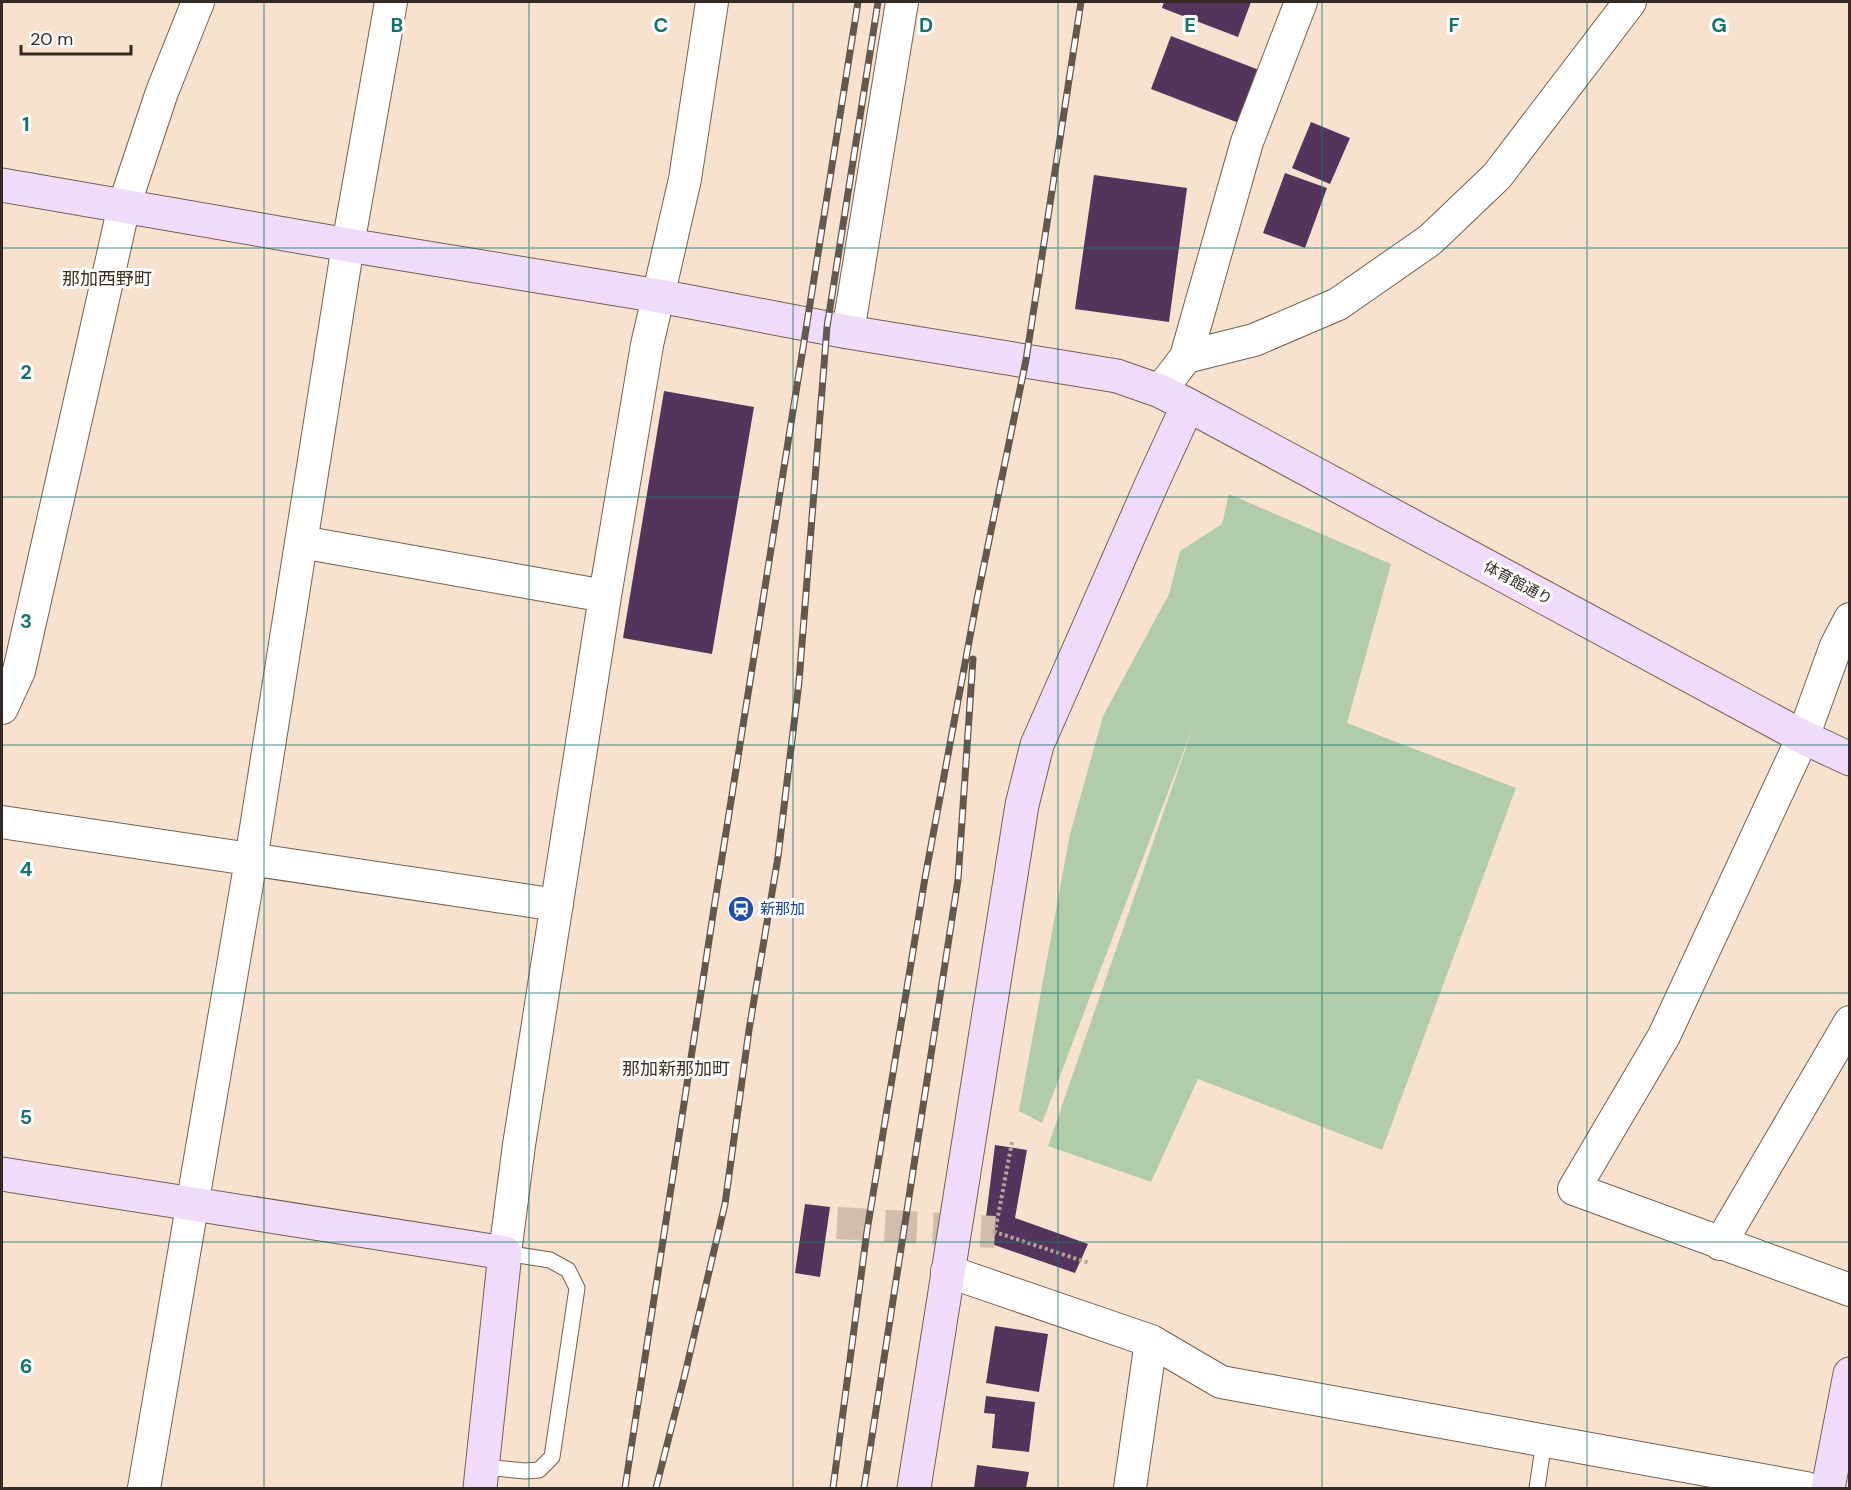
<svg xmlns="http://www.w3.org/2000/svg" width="1851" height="1490" font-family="'DM Sans','Noto Sans JP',sans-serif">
<rect width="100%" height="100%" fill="#f8e2ce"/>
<path fill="#b0ccab" d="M1229,494L1391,564L1347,723L1516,788L1382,1150L1198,1079L1151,1182L1048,1146L1194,724L1042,1123L1019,1111L1070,834L1103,716L1169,594L1180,551L1222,524Z"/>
<path fill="#54345c" d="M1164,2H1251L1238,37L1162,8Z
M1171,36L1259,70L1239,123L1151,89Z
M1311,122L1350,138L1330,184L1292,168Z
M1285,173L1327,188L1305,248L1263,233Z
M1094,175L1187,188L1169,322L1075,309Z
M664,391L754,407L712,654L623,638Z
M995,1145L1027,1150L1015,1218L1088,1244L1075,1273L983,1241Z
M805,1204L830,1207L820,1277L795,1273Z
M995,1326L1048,1334L1039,1392L986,1383Z
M986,1396L1035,1402L1029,1452L992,1448L995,1414L984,1413Z
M977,1465L1029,1472L1026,1488H974Z"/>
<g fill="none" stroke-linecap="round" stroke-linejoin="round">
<path stroke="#d1bdac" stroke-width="32" stroke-dasharray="32 16" stroke-linecap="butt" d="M837,1223L995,1232"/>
<g stroke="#73604f" stroke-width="17">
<path id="lane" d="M484,1467L525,1471L539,1470L552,1457L577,1288L568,1270L550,1260L505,1253
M1537,1488L1544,1441"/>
</g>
<g stroke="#73604f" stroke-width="34">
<path id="street" d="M848,332L902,2
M1186,357L1247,142L1301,2
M1160,391L1186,357L1254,340L1338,304L1430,240L1497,176L1630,2
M301,542L605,596
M1850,619L1836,646L1803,737L1664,1036L1574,1189L1850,1290
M2,708L19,671L124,206L162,92L198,2
M2,822L557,905
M1720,1244L1850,1022
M505,1253L519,1145L605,596L647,345L685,179L712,2
M947,1271L1151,1341L1221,1382L1806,1488
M144,1488L251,860L348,245L391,2
M1130,1488L1151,1341"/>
</g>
<g stroke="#73604f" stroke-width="35">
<path id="secondary" d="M2,185L348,245L659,296L848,332L1117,376L1160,391L1188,405L1803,737L1850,759
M2,1174L505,1253L480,1488
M914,1488L1022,805L1037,745L1153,481L1188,405
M1828,1488L1850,1374"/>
</g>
<path stroke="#b6a595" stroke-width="4" stroke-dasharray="3 3" stroke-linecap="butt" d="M1012,1142L995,1232L1089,1263"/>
<use href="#lane" stroke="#fff" stroke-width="15"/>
<use href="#street" stroke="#fff" stroke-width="32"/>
<use href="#secondary" stroke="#f0dbfc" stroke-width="33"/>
<g stroke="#64584d" stroke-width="7">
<path id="rail" d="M625,1488L714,908L858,2
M656,1488L685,1374L725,1204L749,1030L778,857L799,682L827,327L878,2
M833,1488L867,1231L925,878L977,599L1026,360L1081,2
M864,1488L958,880L973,659"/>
</g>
<use href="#rail" stroke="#fff" stroke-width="4.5" stroke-dasharray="14" stroke-linecap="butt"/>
</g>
<path fill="none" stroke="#0f766e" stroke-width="1.5" stroke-opacity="0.55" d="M264,2V1488M529,2V1488M793,2V1488M1058,2V1488M1322,2V1488M1587,2V1488M2,248H1850M2,497H1850M2,745H1850M2,993H1850M2,1242H1850"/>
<defs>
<g id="station-disc" transform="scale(1.35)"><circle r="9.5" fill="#1a4fb4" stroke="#fff"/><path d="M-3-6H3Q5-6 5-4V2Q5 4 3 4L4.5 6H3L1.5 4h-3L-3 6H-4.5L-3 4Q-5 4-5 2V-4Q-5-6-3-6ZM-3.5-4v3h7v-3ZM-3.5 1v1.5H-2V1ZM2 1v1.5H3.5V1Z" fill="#fff"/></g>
</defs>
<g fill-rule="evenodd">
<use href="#station-disc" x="741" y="909"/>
</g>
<g text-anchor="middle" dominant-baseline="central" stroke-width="6" stroke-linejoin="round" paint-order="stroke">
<g font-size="15" fill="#332b23" stroke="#fff">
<text transform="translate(1518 583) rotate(28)">体育館通り</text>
</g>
<g font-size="15" fill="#164399" stroke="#fff" text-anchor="start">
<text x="760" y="909">新那加</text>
</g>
<g font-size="18" fill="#402f1f" stroke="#fff">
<text x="107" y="279">那加西野町</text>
<text x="676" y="1069">那加新那加町</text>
</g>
</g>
<g font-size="20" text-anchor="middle" font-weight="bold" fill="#0f766e" stroke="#fff" stroke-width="6" stroke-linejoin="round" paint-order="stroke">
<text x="397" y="32">B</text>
<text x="661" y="32">C</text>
<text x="926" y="32">D</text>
<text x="1190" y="32">E</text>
<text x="1454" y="32">F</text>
<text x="1719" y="32">G</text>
<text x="26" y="131">1</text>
<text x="26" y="379">2</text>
<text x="26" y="628">3</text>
<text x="26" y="876">4</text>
<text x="26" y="1124">5</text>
<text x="26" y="1373">6</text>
</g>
<rect width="1851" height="1490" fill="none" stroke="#332b23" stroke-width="6"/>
<path d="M21 45v9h110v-9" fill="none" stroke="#332b23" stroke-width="3"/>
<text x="30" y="45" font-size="18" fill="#332b23" stroke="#ffffff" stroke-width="4.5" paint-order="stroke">20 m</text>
</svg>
